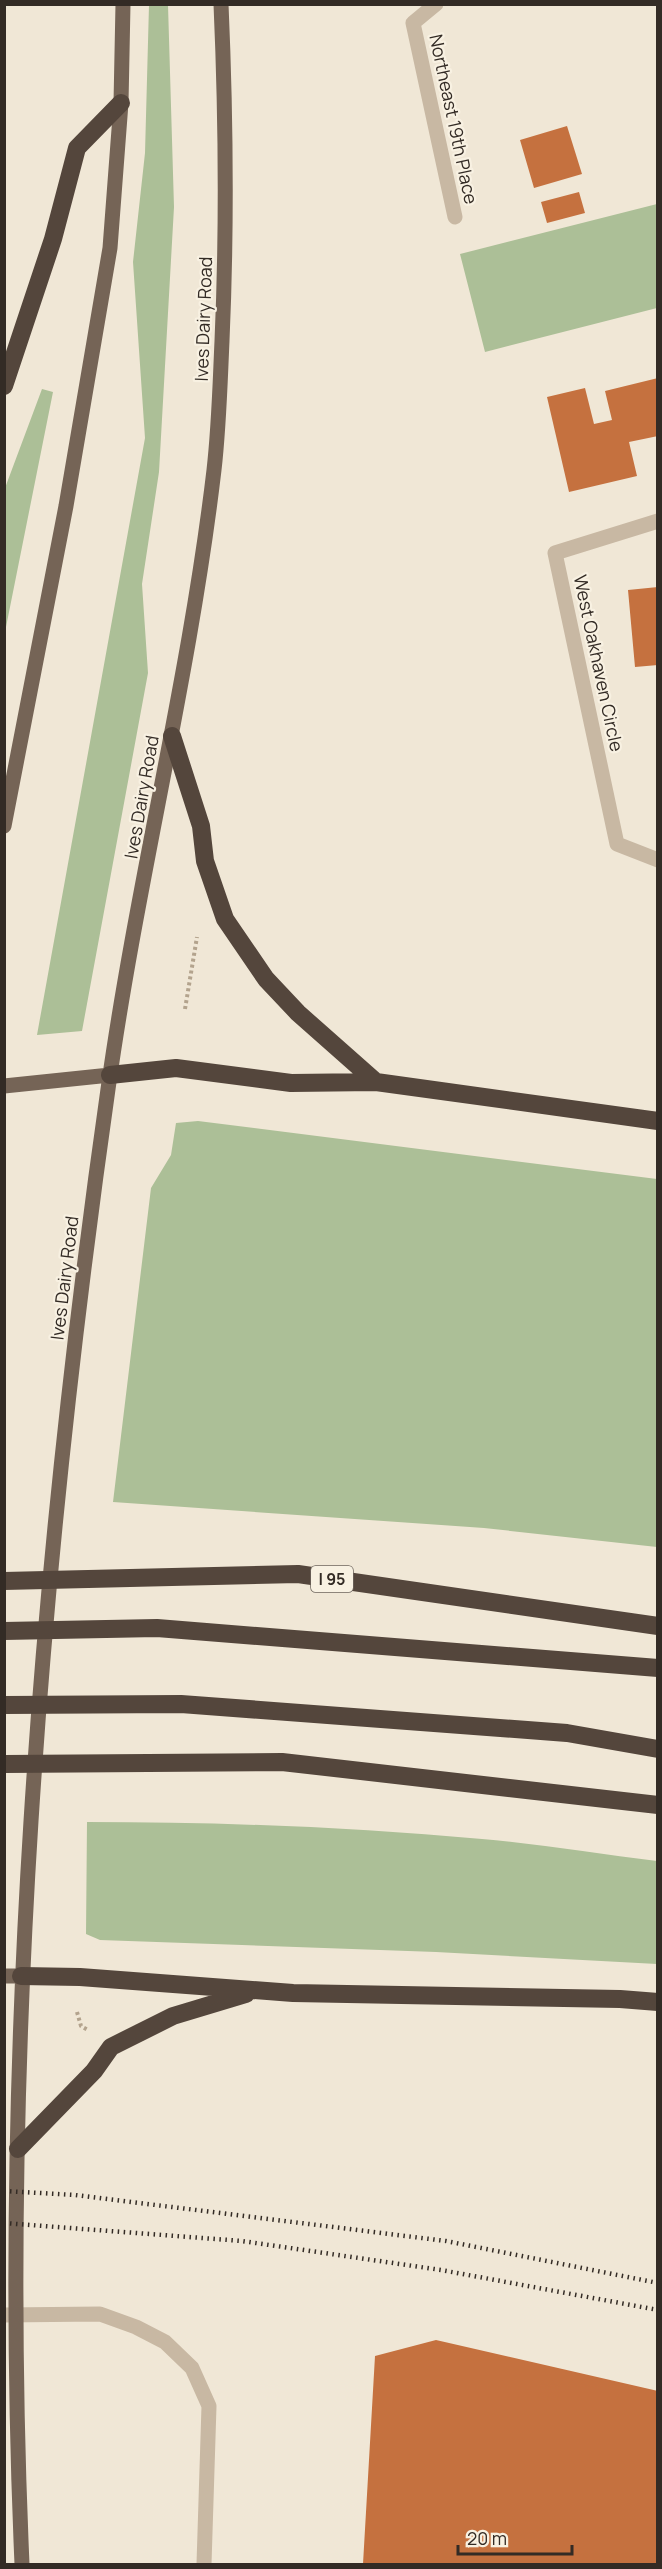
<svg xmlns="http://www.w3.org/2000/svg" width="662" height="2569" font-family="Manrope,sans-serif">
<rect width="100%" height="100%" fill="#f0e7d6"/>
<path fill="#acbf97" d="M149,5H168L174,207L159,472L142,584L148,673L82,1031L37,1035L145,438L133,262L145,153Z
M657,204V308L485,352L460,254Z
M42,389L53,392L5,632V488Z
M198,1121L657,1179V1547L484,1528L113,1502L151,1188L171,1155L176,1123Z
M87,1822C218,1822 350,1827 482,1839C540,1844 599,1854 657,1861V1964L436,1952L100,1940L86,1934Z"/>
<path fill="#c5713f" d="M567,126L582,174L534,188L520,140Z
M579,192L585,213L547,223L541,202Z
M658,378V436L629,442L637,476L569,492L547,397L585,388L594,424L612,420L605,391Z
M658,587V665L635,667L628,590Z
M436,2340L658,2391V2564H363L375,2356Z"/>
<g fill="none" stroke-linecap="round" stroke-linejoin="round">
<path stroke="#b3a38d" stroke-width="4" stroke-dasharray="3 3" stroke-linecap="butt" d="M185,1009L197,937
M77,2012L81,2026L88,2030"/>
<path stroke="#c8b8a3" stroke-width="15" d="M436,4L413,23L455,217
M658,521L555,553L617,844L658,860
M4,2315L100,2314L136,2327L165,2342L192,2368L209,2406L204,2564"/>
<path stroke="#756456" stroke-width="15" d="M4,826L66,506L110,248L121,103L123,4
M4,1086L110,1075
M4,1976H21
M22,2564C0,2069 39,1572 109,1082C138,877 190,675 214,470C219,427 220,384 222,341C227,228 226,117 221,4"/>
<path stroke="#54463c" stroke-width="18" d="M4,386L53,239L77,148L121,103
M172,736L201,826L205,861L225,919L266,979L298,1013L376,1082
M110,1075L176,1068L291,1083L376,1082L658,1121
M4,1581L298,1574L658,1626
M4,1631L157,1628L658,1668
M4,1705L181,1704L567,1733L658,1749
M4,1764L282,1762L658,1805
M21,1976L80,1977L293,1993L620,1999L658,2002
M18,2149L94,2071L111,2047L173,2016L246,1994"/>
<path stroke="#332b25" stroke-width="4.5" stroke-dasharray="1.5 4.5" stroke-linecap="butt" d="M4,2191L75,2195L446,2241L658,2283
M4,2223L242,2241L441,2270L658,2310"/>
</g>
<g text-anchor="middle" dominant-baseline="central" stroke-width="4.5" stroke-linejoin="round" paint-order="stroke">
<rect fill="#f8f1e2" stroke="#6e665e" stroke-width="1.5" x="311" y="1566" width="42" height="26" rx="4.5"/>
<g font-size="16" font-weight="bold" fill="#332b25">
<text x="332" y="1579">I 95</text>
</g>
<g font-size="18" fill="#332b25" stroke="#f8f1e2">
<text transform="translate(454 119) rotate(78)">Northeast 19th Place</text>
<text transform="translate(203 319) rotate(-88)">Ives Dairy Road</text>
<text transform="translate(599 663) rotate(78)">West Oakhaven Circle</text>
<text transform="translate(141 797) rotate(-80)">Ives Dairy Road</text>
<text transform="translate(64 1278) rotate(-83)">Ives Dairy Road</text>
</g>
</g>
<rect width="662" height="2569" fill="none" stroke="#332b25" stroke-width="12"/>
<path d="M458 2545v9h114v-9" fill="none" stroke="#332b25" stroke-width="3"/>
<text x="467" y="2545" font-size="18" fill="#332b25" stroke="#f8f1e2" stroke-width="4.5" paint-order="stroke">20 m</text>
</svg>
